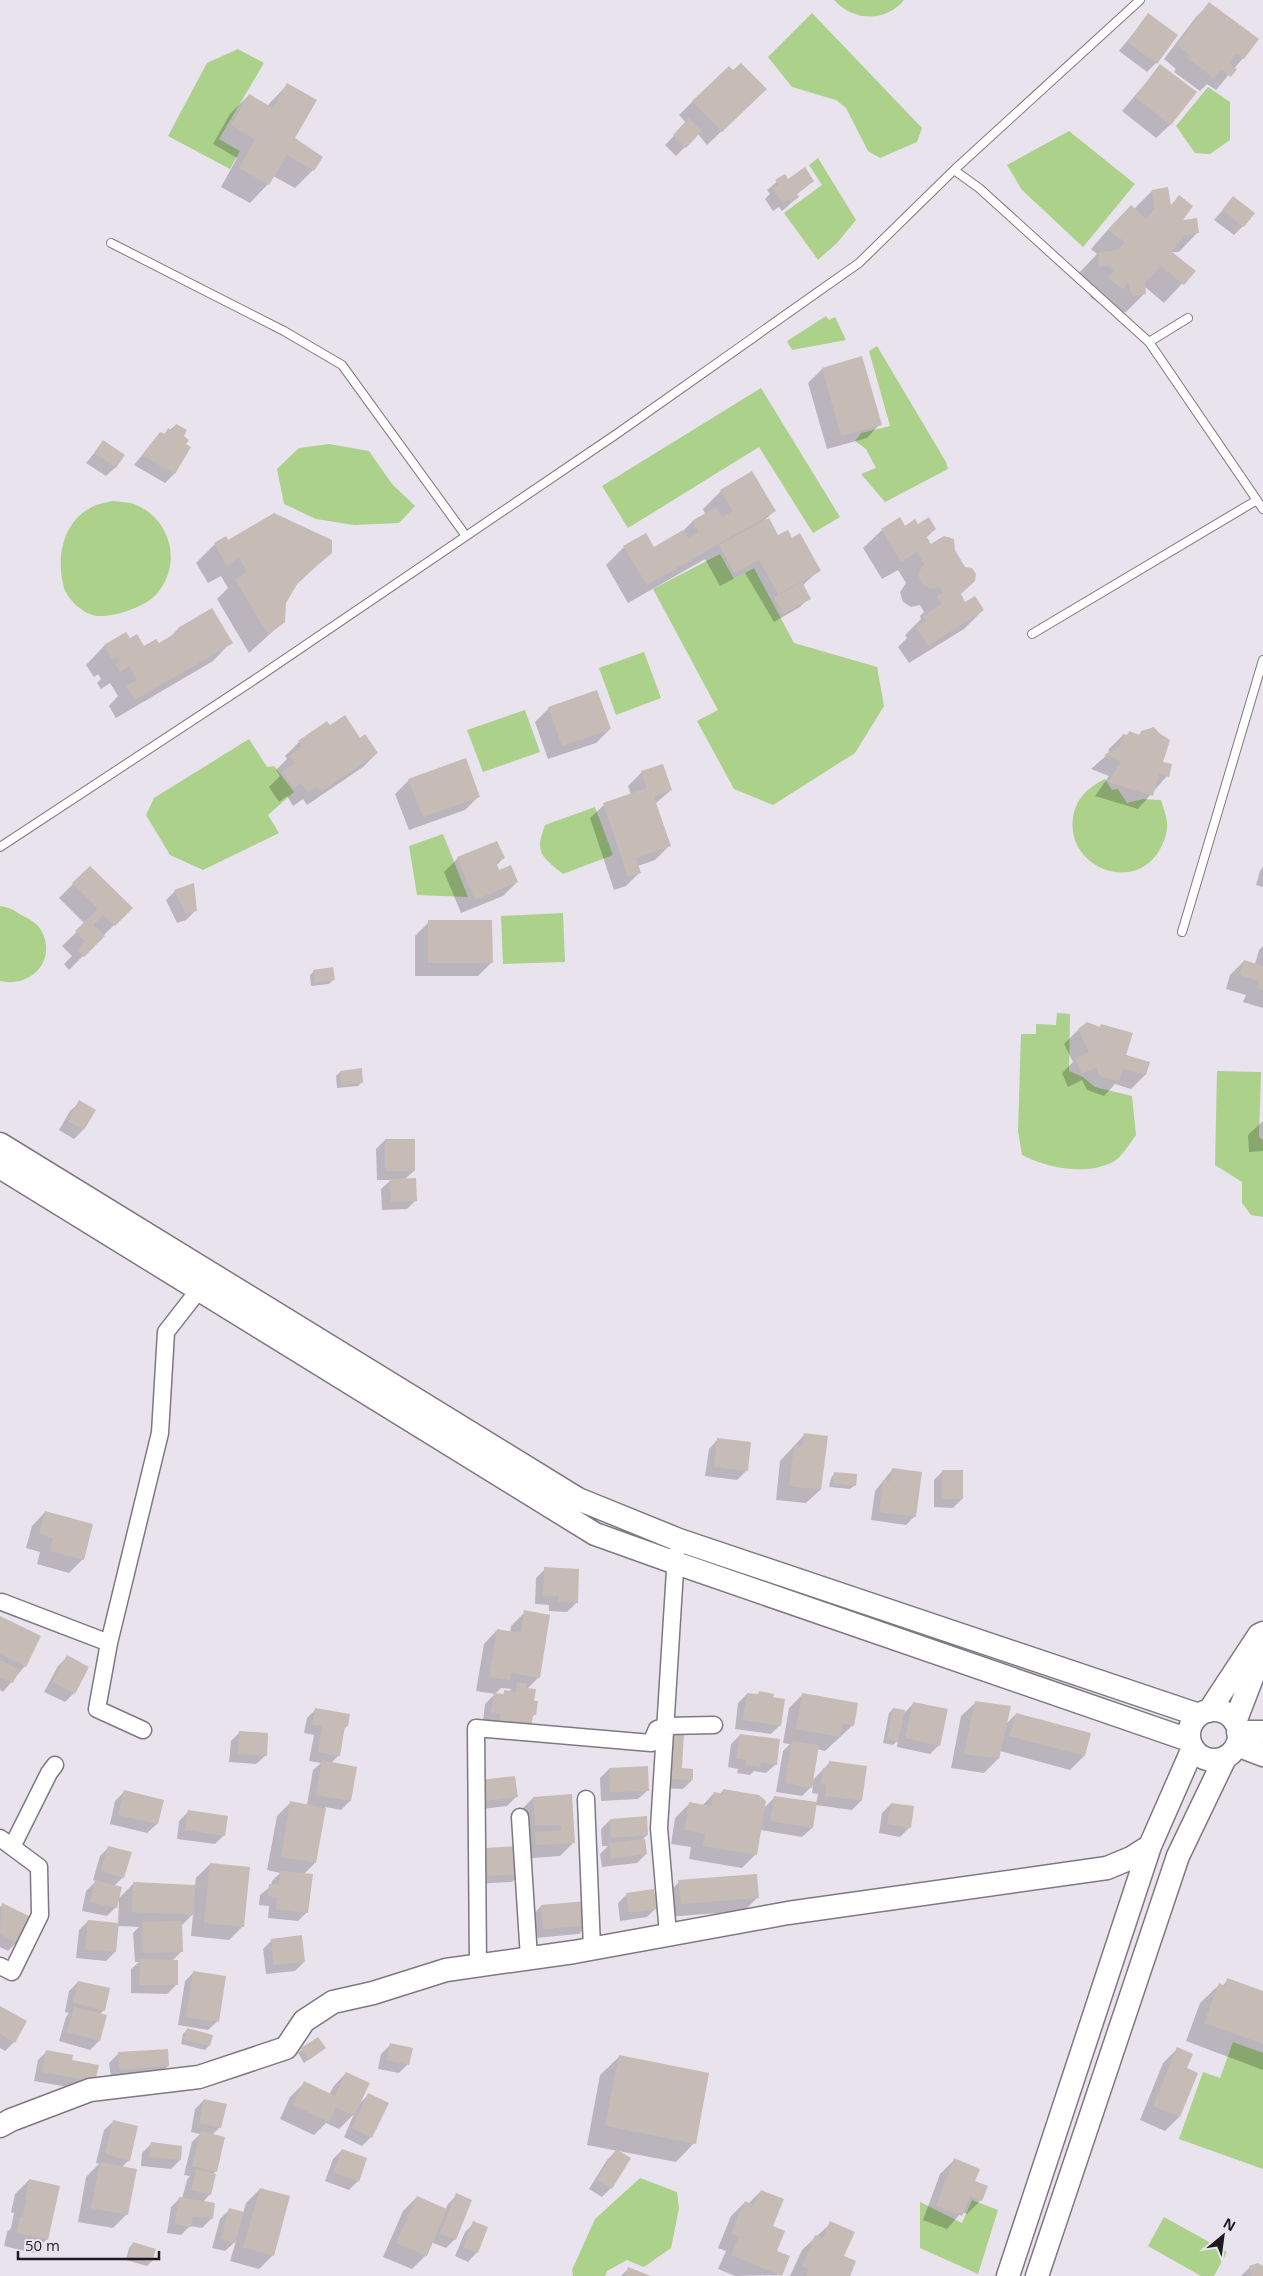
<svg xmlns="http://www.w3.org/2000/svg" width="1263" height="2276" font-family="'Open Sans',sans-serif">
<rect width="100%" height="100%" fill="#e9e3ed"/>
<path fill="#abd18b" d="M834,0H904C885,23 853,21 834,0Z
M812,13L922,128L917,142L880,158L868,151L846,108L836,100L792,87L768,57Z
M238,49L264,63L219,139L240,151L230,169L168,136L207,63Z
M1208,87L1230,102V140L1210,154L1195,153L1176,126Z
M1069,131L1135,184L1083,247L1022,190L1007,165Z
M818,158L856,220L837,243L818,260L784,213L822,185L809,165Z
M826,316L829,320L835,317L846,340L792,350L787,341Z
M877,346L946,462L948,469L885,502L861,474L876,468L866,449L855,441L861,433L890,426L869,351Z
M761,388L840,517L813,533L759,447L628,528L602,486Z
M329,444L369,451L392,484L415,506L399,523L354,525L316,519L284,504L277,469L299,448Z
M112,501C119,502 128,502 134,504C170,518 182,561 159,591C149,606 115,617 98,616C84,615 68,600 64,588C56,558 62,524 90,508C96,504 105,503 112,501Z
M720,554L734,579L754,568L794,643L877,667L884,706L855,753L773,805L734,789L697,721L718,710L653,589Z
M644,652L661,698L616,715L599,668Z
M525,710L540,752L483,772L467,730Z
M249,739L267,767L274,766L294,792L268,815L279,833L203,870L170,855L146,815L154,798Z
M1105,779L1112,790L1118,789L1127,803L1143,799L1161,800C1163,807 1166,814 1167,822C1168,832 1164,842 1159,851C1133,894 1066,867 1073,818C1075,800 1088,787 1105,779Z
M595,807L613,855L563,874C542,856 534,854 545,825Z
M443,834L468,897L417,895L409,846Z
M0,906C9,907 14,910 21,915C29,919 38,923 42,932C57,962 29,988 0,981Z
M563,913L565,962L503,964L501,916Z
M1057,1013L1070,1014L1069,1071L1083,1077L1095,1087L1132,1096L1136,1135C1130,1143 1121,1158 1113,1162C1085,1176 1048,1168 1022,1155L1018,1131L1021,1034H1036V1024L1056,1025Z
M1217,1071L1261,1072L1259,1137L1263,1140V1217L1251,1215L1242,1203V1182L1215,1165Z
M1233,2042L1263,2053V2169L1179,2139L1203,2072L1220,2078Z
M640,2178L677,2192L679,2208L671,2248L644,2267L627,2260L607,2271L605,2276H573L572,2270L595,2219Z
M972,2200L998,2210L978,2274L920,2248V2202L962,2223Z
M1164,2217L1227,2252L1214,2276H1201L1148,2246Z"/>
<path fill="#0003" d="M1209,4L1243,58L1216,90L1207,84L1200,91L1174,72L1176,69L1164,59L1196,17Z
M1148,15L1156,63L1147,72L1119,51Z
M1160,66L1195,92L1170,125L1156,138L1122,111Z
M288,84L294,139L313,170L295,188L273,176L268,184L250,203L221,187L237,158L213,144L230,114L249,95L267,106Z
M693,101L751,103L707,145L698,134L676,156L665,145L686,123L679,115Z
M784,176L788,181H813L796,195L797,197L788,206L782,211L779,207L773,211L765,199L770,194L767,190Z
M1152,191L1170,206L1179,197L1180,221L1197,233L1179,252H1171L1194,271L1164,303L1144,286L1145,293L1126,312L1114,314L1110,301L1104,307L1090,297L1096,289L1090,284L1081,285L1080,272L1097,254L1091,249L1112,225L1131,206L1134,209Z
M1233,198L1243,226L1234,235L1214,220Z
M822,369L880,424L867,438L827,449L808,383Z
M176,425L182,437L174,474L165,483L134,465L160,433L163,435Z
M103,442L116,467L106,476L86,463Z
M721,491L774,511L763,522L778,536L791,540L819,570L802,586L809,598L800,607L774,622L745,573L720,586L705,559L628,603L606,565L624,547L654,548L682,532L692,522L705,514L703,509Z
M899,519L904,528L917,525L935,529L926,538L930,545L941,538L948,537L953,540L959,595L965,604L983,610L964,629L909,663L898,647L907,638L905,635L921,619L920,616L924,612L920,605L911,607L903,602L900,592L906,583L898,570L882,579L863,548L882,530Z
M226,538L228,541L330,553L295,586L285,603L283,622L249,653L217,599L228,588L221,576L208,583L196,563L215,544Z
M178,629L231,642L213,661L116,718L109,706L118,696L110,683L101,689L97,683L101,679L98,674L94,677L86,665L104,646L126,634L130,640L143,648L158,645L169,638Z
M549,708L610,729L596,743L548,759L535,722Z
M330,727L360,740L377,753L363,767L307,805L303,799L293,806L287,796L279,802L269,787L280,776L276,770L287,759L285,756L299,742Z
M1142,732L1162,762L1167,776L1138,809L1095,796L1109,776L1091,769L1108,754L1109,749L1123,735L1126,736L1129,733L1138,736Z
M642,772L671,790L655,804L669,846L655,860L638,866L640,872L626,886L614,890L590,818L604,805L631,795L628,786Z
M409,780L479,796L465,810L409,830L395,794Z
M458,858H503L496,866L498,871L517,882L503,896L461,913L444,872Z
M90,867L131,908L69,970L64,964L72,956L62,946L85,924L59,898Z
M1263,867V887L1256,885L1260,871Z
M175,891L195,911L186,920L177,923L166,900Z
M429,922L492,962L478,976H415V936Z
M1263,946V1008L1243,1002L1246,995L1226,989L1230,975L1244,961L1255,964L1259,950Z
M314,971L333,980L329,984L311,986L310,975Z
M1101,1025L1125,1056L1149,1062L1145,1075L1131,1089L1115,1084L1104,1096L1087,1090L1082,1080L1068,1087L1062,1073L1073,1062L1064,1044L1078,1030L1098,1028Z
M340,1072L362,1082L358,1086L337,1088L336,1076Z
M80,1102L83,1130L74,1139L59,1130L70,1111Z
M1263,1121V1151L1249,1152L1248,1135Z
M385,1140L414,1171L405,1179L416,1200L407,1209L382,1210L381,1189L391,1180H377L376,1149Z
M805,1434L820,1490L806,1503L776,1500L780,1461Z
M718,1439L750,1443L746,1471L737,1480L705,1476L709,1449Z
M892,1470L915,1516L906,1525L871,1520L875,1491Z
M943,1471L962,1499L953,1508L934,1507V1480Z
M835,1473L855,1485L850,1489L829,1487L831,1478Z
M45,1512L83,1559L69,1573L37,1564L40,1552L26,1548L32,1526Z
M545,1569L576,1603L567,1612L549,1611V1605L535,1604L536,1578Z
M525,1612L539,1677L527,1689L535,1714L531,1719L530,1727L483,1722L485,1704L495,1694L501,1695L512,1689L501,1688L495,1694L476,1691L484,1644L497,1630L510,1633L511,1626Z
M0,1618L25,1666L3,1692L0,1690Z
M67,1657L74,1693L65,1702L44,1692L58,1666Z
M759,1693L772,1699L780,1725L771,1734L735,1729L738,1703L747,1694L757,1695Z
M803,1694L853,1725L825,1751L817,1749L812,1781L830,1762L861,1801L852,1810L815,1805L812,1828L802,1837L760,1830L756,1854L742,1868L689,1859L691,1847L671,1844L675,1818L689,1804L702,1806L714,1793L719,1794L724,1790L764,1808L775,1797L816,1804L818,1794L812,1793L813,1785L802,1796L776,1792L783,1751L790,1744L783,1743L789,1708Z
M975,1703L1006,1724L1016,1714L1090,1734L1084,1756L1070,1770L1000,1751L998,1759L984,1773L951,1768L961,1716Z
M913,1704L939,1745L930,1754L897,1747L898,1740L893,1745L883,1743L889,1713L893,1709L903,1714Z
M316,1709L347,1726L343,1730L339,1755L331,1763L350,1801L341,1810L325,1807L315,1863L303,1875L307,1912L298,1921L268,1918L269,1906L259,1905L260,1895L271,1886L272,1881L280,1873L267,1870L277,1816L291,1802L307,1805L313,1770L321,1763L309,1761L314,1735L304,1733L307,1718Z
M240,1732L266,1755L256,1764L229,1762L231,1741Z
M740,1735L776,1764L766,1773L754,1771L750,1775L737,1773L738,1769L728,1767L731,1744Z
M609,1769L648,1790L638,1799L601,1801L600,1778Z
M681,1770L692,1780L683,1789L657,1788Z
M472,1790L516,1797L507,1806L474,1810Z
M124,1792L162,1801L157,1824L147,1833L110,1824L115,1801Z
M570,1796L574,1842L560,1856L520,1859L521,1873L512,1882L476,1884L475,1858L521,1847L530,1839L521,1840L519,1812L533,1798Z
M891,1804L910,1827L900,1837L879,1833L882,1813Z
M188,1812L224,1835L215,1844L177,1839L179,1821Z
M610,1820L647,1835L641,1841L646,1854L637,1863L602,1867L600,1854L608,1846H602L601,1829Z
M109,1847L123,1877L114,1886L118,1899L133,1884L195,1886L196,1878L210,1864L243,1926L229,1940L191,1936L193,1914L181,1926L182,1951L172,1961L176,1985L167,1994L131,1993V1969L139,1962H135L133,1933L139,1927L118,1926L115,1952L106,1961L76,1958L79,1930L88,1921L118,1924L119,1901L116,1907L107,1916L82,1911L86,1891L96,1881L93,1880L100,1856Z
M679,1882L758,1897L744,1911L667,1917L665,1896Z
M627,1894L656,1908L647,1917L620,1921L618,1903Z
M2,1905L17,1942L8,1951L0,1947V1907Z
M541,1906L588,1924L579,1934L535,1938L532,1916Z
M272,1940L304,1962L295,1971L266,1974L263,1949Z
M194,1972L218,2021L208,2030L178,2025L185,1981Z
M1228,1980L1263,1992V2070L1186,2041L1200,2003L1219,1985L1222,1986Z
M78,1982L104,2010L99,2015V2041L90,2050L59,2041L66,2017L69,2013L65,2012L69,1991Z
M0,2008L14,2042L5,2051L0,2048Z
M187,2030L209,2046L205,2050L181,2044L183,2034Z
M390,2045L408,2064L399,2073L378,2069L381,2054Z
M324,2048L304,2063L298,2053L302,2049Z
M1177,2049L1185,2069L1197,2074L1179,2117L1165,2131L1140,2120L1163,2063Z
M47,2051L71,2061L97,2066L85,2090L34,2081L38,2060Z
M118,2054L168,2066L158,2075L111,2078L109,2063Z
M619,2057L694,2143L676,2162L587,2145L600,2075Z
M346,2073L359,2104L368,2095L371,2137L362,2146L344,2137L354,2114L339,2129L326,2123L314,2135L280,2119L290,2097L304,2083L329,2095L333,2087Z
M204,2100L220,2127L212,2135L216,2171L212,2175L210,2194L203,2202L214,2204L211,2219L202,2228L190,2226L181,2235L167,2233L171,2207L180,2198L182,2199L187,2180L190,2176L184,2175L192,2142L200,2134L191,2132L195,2109Z
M114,2121L129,2160L122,2167L127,2214L113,2228L78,2222L86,2177L99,2164L96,2163L104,2130Z
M151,2144L180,2160L171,2169L141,2166L142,2153Z
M342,2150L358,2181L349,2190L325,2181L333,2159Z
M616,2151L611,2188L602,2197L589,2189L607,2160Z
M954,2160L974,2182L981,2200L967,2214L962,2212L947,2229L923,2220L940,2174Z
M29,2180L47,2239L33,2253L4,2246L7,2232L11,2228L14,2213L11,2212L15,2194Z
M260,2189L273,2255L259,2269L230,2261L236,2241L225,2251L212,2248L220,2219L229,2210L243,2213L246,2203Z
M761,2191L771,2226L781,2275L735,2276L718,2269L726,2251L718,2248L731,2216L745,2202L748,2204Z
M457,2195L455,2239L446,2248L431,2242L426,2255L412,2269L383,2257L403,2211L417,2197L445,2210L448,2204Z
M474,2223L487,2228L477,2252L468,2262L455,2256L465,2232Z
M831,2223L849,2276H790L802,2250Z
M133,2243L151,2262L147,2266L126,2260L129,2248Z
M1250,2267H1263V2276H1241Z
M629,2268L648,2276H621Z"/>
<path fill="#c7bbb6" d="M1209,2L1259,39L1244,59L1237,54L1229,63L1237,69L1231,77L1221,70L1214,78L1187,58L1189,54L1177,45Z
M1148,13L1178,35L1157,64L1127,42Z
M741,63L767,89L722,132L692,101L729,66L733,70Z
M1160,64L1197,92L1171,125L1135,97Z
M287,83L317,100L295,138L323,157L314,171L287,155L269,185L239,168L255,139L231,125L249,94L273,108Z
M689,118L702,131L686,148L673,135Z
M805,167L814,181L797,194L799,197L791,203L789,199L783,203L773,189L779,185L775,180L785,174L788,179Z
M1168,187L1171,206L1179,195L1193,206L1183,220L1197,218L1199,233L1184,235L1172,252L1196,271L1184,285L1161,266L1145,283L1146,294L1132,296L1128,282L1123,289L1108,278L1114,270L1109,266L1099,267L1098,252L1118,250L1125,242L1108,230L1131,205L1146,219L1154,209L1155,211L1152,190Z
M1233,196L1255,213L1244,227L1222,210Z
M862,356L882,425L841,436L822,368Z
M176,424L187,430L184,436L189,440L186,444L191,447L175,474L142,455L160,432L165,434L168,428L172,431Z
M103,440L125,455L116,468L94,453Z
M752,471L776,511L647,585L623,546L646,533L654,547L683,530L688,538L699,532L692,521L716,507L722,517L733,511L720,490Z
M274,513L332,540V553L299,581L286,603L285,622L268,635L235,579L247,572L239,558L227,566L214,543L226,536L228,540Z
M900,517L905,526L915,519L918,524L929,517L936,529L926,536L931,544L944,536L954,539L955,550L965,567L972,568L976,574L975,581L961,594L965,602L975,596L984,610L928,646L916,627L926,621L923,616L942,604L937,597L943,593L939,587L930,589L921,583L918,573L924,564L917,552L901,562L881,529Z
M769,518L778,535L788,530L792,538L800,533L821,571L778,594L759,560L734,573L719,545Z
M802,582L811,599L783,614L774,597Z
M212,608L233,643L135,700L126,686L137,680L129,666L120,672L115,664L120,661L117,657L112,659L104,645L126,632L130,638L137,634L144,646L156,639L159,643L179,631L178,628Z
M597,690L611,729L562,746L548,707Z
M345,715L360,738L365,734L378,753L321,792L317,786L308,793L301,783L293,789L282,772L295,763L289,756L302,747L298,741L327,721L330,725Z
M1154,727L1159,733L1170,740L1163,762L1172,764L1169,777L1159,774L1153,796L1108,782L1121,762L1104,755L1120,746L1123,734L1128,735L1129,731L1140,735L1141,731Z
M466,758L480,797L423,817L408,779Z
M663,764L672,790L654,797L671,846L636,858L641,873L628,877L603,803L647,788L641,771Z
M497,841L505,858L496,862L499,870L511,865L518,882L475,900L457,857Z
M90,866L133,908L115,926L103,915L93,925L105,936L84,957L77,950L85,941L75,931L98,909L72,883Z
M194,883L197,911L186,914L174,890Z
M428,920H492L493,963H428Z
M1244,960L1263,966V990L1257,988L1259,981L1239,975Z
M333,967L335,980L315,983L313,970Z
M1087,1022L1100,1027L1101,1024L1133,1033L1126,1055L1150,1062L1146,1075L1123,1069L1119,1082L1100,1076L1096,1067L1082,1074L1075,1058L1089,1052L1078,1029Z
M362,1068L363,1083L341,1085L340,1071Z
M79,1100L96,1110L84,1130L68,1121Z
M385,1139H415V1171H385Z
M416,1178L417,1201L391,1202L390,1179Z
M804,1433L828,1436L821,1490L789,1486L794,1446L802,1447Z
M717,1438L751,1442L748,1471L714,1467Z
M892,1468L922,1472L916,1517L879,1512L883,1480L890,1481Z
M942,1470H963V1499H942Z
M834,1472L857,1474L856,1486L833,1483Z
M45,1511L93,1524L84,1560L50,1551L53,1538L39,1534Z
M544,1567L579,1569L578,1603L558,1602V1596H543Z
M524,1610L550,1615L540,1678L511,1673L510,1680L489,1677L497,1629L521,1633Z
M0,1616L41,1636L26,1667L0,1654Z
M67,1655L89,1667L75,1694L52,1682Z
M0,1660L19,1670L13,1683L0,1677Z
M517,1682L527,1684L526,1688L536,1689L534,1701H538L536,1715L533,1714L531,1728L500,1723L501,1714L491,1713L494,1693L504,1694V1690L516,1692Z
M759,1691L774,1694L773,1697L785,1699L781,1726L743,1720L747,1693L758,1694Z
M802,1693L858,1703L854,1726L843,1723L840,1737L796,1729Z
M975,1701L1011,1706L999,1759L964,1754Z
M913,1702L948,1709L940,1746L905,1738Z
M315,1708L350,1714L348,1726H345L340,1756L318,1752L322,1726L312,1725Z
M893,1708L905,1710L898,1742L887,1739Z
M1016,1713L1091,1733L1085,1756L1009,1736Z
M239,1731L268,1733L267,1756L238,1754Z
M667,1732L684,1733L682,1768L693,1769V1780L665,1779Z
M740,1734L780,1739L777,1765L761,1762L760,1767L746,1765V1760L736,1758Z
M792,1741L819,1745L812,1788L785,1783Z
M322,1760L357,1767L351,1801L316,1795Z
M829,1761L867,1766L862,1801L825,1796L826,1785L821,1784L823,1768L828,1769Z
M648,1766L649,1791L610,1792L609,1768Z
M515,1776L518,1797L483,1801L480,1780Z
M723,1789L759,1795L766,1801L757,1855L703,1846L705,1834L684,1830L689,1802L711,1806L714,1792L723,1794Z
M124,1790L164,1800L158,1824L118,1815Z
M572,1794L575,1843L536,1845L535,1832L562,1830L561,1825L535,1826L533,1797Z
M774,1796L817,1802L813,1828L770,1821Z
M290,1801L326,1808L316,1863L281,1857Z
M891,1803L914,1806L911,1828L887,1824Z
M188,1810L228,1816L225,1836L185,1830Z
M647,1816L648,1835L611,1838L610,1819Z
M645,1839L647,1854L611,1859L609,1843Z
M108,1846L132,1852L124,1878L101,1871Z
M521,1846L522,1874L485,1876L483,1848Z
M210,1863L250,1867L244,1927L204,1923Z
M280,1871L313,1874L308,1913L276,1909L277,1897L268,1896L269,1884L279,1885Z
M757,1874L759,1898L681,1904L678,1880Z
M95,1880L122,1887L117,1908L90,1902Z
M133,1882L195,1885L194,1915L132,1912Z
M654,1889L657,1909L629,1913L626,1893Z
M587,1901L590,1925L543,1929L541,1905Z
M2,1903L31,1917L18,1943L0,1934Z
M88,1920L119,1923L116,1952L85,1949Z
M182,1921L183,1952L143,1953L142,1922Z
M302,1935L305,1962L274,1965L271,1939Z
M140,1959L178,1960V1985H139Z
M193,1971L226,1976L219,2022L186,2017Z
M1227,1978L1263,1991V2044L1204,2023L1219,1983L1225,1986Z
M78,1981L110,1988L105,2011L73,2003Z
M0,2006L27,2021L15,2043L0,2034Z
M74,2007L107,2015L100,2041L67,2032Z
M187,2028L213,2035L210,2046L184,2040Z
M318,2037L326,2048L309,2060L301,2048Z
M390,2043L413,2048L409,2065L387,2060Z
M1177,2047L1193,2054L1187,2068L1198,2073L1180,2117L1153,2106Z
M168,2049L169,2066L119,2070L118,2052Z
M46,2050L73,2055L72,2060L99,2065L95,2082L42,2072Z
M619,2055L709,2073L696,2144L605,2126Z
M346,2072L370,2083L354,2116L336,2107L329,2122L293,2105L304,2081L335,2096Z
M368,2093L389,2103L372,2138L352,2128Z
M204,2099L227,2104L221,2128L199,2123Z
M113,2120L138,2126L130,2161L105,2154Z
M201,2131L225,2137L217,2172L192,2166Z
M151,2142L182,2146L181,2160L149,2157Z
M342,2149L367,2158L359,2182L333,2172Z
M616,2149L631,2158L612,2189L597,2180Z
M954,2158L980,2169L975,2181L988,2186L982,2201L970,2196L962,2216L936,2206Z
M100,2162L137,2169L128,2215L91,2208Z
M196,2169L216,2174L211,2195L191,2190Z
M29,2179L60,2186L48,2240L17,2233L20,2217H23Z
M260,2188L290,2196L274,2256L243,2247Z
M761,2190L784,2199L773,2226L785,2231L777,2251L790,2256L782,2276L731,2255L739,2237L731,2234L745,2201L754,2205Z
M456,2193L472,2200L456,2240L440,2234Z
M417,2196L447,2209L427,2256L396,2243Z
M179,2197L215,2203L213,2219L193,2216L191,2227L175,2224Z
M229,2208L244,2212L235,2243L221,2239Z
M473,2221L488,2227L478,2253L463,2247Z
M830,2221L855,2232L844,2256L856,2261L850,2276H806L809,2269L802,2266L815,2235L823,2238Z
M133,2242L156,2249L152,2262L129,2256Z
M1258,2263L1263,2266V2276H1252L1249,2266Z
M628,2267L651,2276H625Z"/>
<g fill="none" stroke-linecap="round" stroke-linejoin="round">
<g stroke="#7e7882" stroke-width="10">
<path id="lane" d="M954,170L979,188L1149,342L1263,509
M111,243L284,331L342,365L466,536
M1149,342L1188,318
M1032,634L1257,500
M0,847L254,680L618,433L859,263L954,170L1140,0
M1182,932L1263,660"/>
</g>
<g stroke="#7e7882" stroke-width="19">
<path id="street" d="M2,1602L109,1643
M143,1730L97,1709L109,1643L160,1433L166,1332L198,1291
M586,1799L592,1948
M520,1817L529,1958
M0,1838L39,1867L40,1915L12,1972L0,1966
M12,1847L49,1773L55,1765
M668,1934L659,1828L676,1554
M478,1966L476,1728L651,1743L657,1729L666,1726L714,1725"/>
</g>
<g stroke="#7e7882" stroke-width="25">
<path id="secondary" d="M0,1144L578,1499L679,1540L1199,1715
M0,1167L595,1534L676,1563L1189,1740
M1189 1735a25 25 0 1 1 50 0a25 25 0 1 1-50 0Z
M1209,1711L1259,1635L1263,1633
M1235,1722L1263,1649
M1238,1732H1263
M1237,1745L1263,1755
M0,2126L11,2120L90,2090L199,2077L286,2048L304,2021L333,2002L373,1993L446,1970L574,1952L788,1913L1107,1868L1131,1858L1150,1846
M1008,2276L1150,1846L1193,1748
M1037,2276L1178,1856L1225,1758"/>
</g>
<use href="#lane" stroke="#fff" stroke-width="8"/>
<use href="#street" stroke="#fff" stroke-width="16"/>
<use href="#secondary" stroke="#fff" stroke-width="22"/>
</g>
<g transform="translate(1223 2236) rotate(29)" stroke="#e9e3ed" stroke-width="4" paint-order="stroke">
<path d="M0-4L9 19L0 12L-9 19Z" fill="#1d1b1f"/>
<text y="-8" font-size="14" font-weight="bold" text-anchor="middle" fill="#1d1b1f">N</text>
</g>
<path d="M18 2251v8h141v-8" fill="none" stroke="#1d1b1f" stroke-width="2.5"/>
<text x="25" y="2251" font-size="15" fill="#1d1b1f" stroke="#e9e3ed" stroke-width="4" paint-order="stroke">50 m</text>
</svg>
